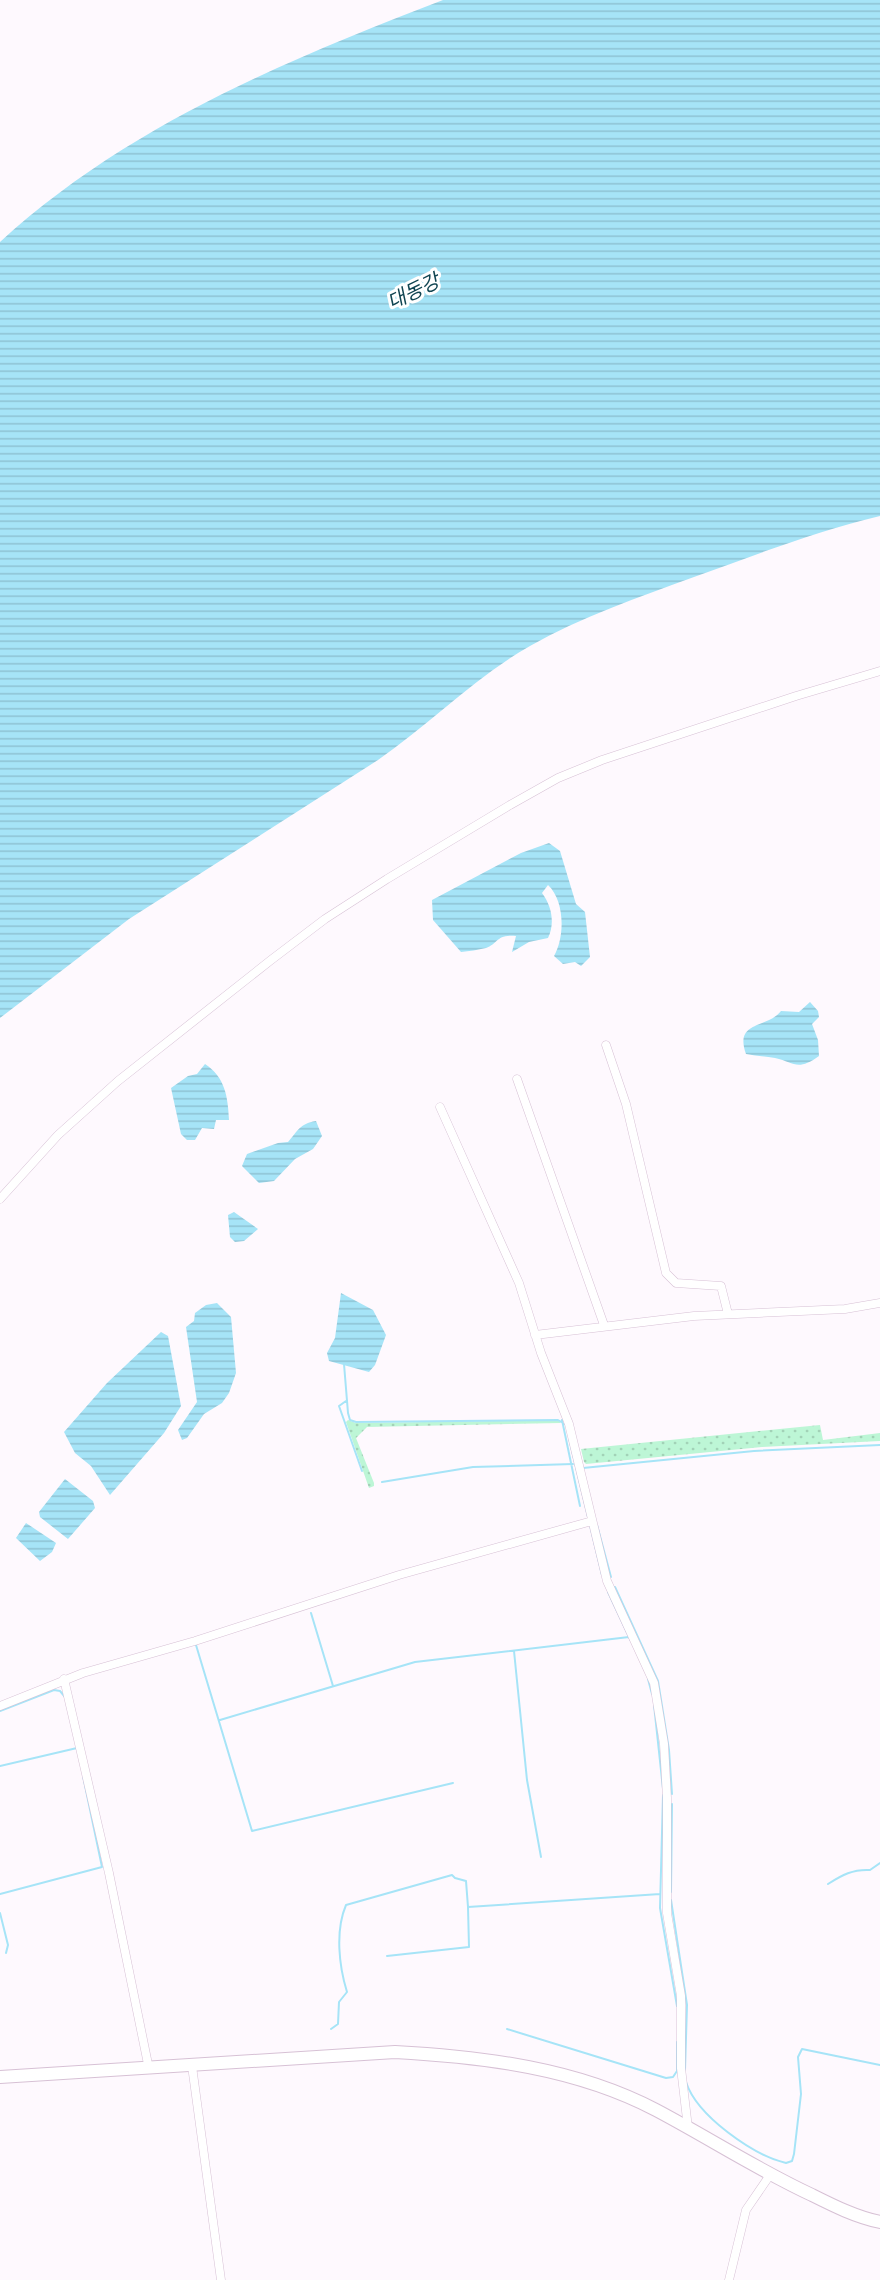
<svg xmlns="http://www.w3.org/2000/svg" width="880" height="2280" font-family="'Open Sans','Noto Sans KR',sans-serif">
<defs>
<pattern id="grass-dots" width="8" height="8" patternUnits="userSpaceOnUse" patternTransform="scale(1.5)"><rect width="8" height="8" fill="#bdf6d6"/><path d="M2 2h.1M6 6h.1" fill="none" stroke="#a2d2b7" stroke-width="1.8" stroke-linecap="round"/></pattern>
<pattern id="water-rules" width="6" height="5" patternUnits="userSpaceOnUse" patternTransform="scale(1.5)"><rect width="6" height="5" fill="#a6e4f7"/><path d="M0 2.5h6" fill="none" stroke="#8ec3d3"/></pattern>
</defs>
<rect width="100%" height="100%" fill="#fef9fe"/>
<path fill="url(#grass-dots)" d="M348,1420L356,1423L558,1420L561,1423L367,1427L356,1438L374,1483V1486L369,1488L346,1422Z
M820,1425L823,1440L880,1433V1441L762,1447L586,1464L584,1462L581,1449Z"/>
<path fill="url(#water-rules)" d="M443,0H880V516C817,531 755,555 694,577C639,597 581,617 530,646C475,677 430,724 378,760L129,919L0,1018V242C127,126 285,61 443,0Z
M549,843L560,851L576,904L585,912L590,957L581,966L575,962L563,964L554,956C565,937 565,901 548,885L542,893C552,906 555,924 548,938L529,942L512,952L516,936C496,934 498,944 486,948C478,950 469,951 461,952L433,920L432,900L521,853Z
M810,1002L818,1011L819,1017L812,1024L818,1040L819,1056C797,1072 794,1062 775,1058C765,1056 756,1056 746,1054C734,1020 767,1029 781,1011L799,1012Z
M205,1064C225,1077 228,1097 229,1120H216L214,1129L202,1128L195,1140H187L181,1134L171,1088L188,1076L197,1074Z
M316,1121L322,1136L313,1149L295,1159L274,1181L259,1183L242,1166L247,1154L278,1143L288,1142C298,1131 299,1124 316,1121Z
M234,1212L258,1229L244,1241L235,1242L230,1237L228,1215Z
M341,1293L373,1310L386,1335L375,1365L369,1372L329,1361L327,1353L335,1338Z
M217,1303L231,1317L236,1373L229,1393L222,1403L204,1414L187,1438L182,1440L178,1430L197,1402L186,1327L194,1321L195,1313L206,1305Z
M161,1332L168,1336L181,1406L164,1433L110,1495L91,1466L75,1453L64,1432L107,1383Z
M65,1479L93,1501L95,1508L68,1539L40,1517L39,1512Z
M26,1523L56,1543L52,1552L40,1561L16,1538Z"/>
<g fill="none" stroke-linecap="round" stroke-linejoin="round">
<path stroke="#a6e4f7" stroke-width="2" d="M344,1364L348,1413L350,1420L356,1422L558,1420L565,1424
M346,1401L339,1406L362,1471
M562,1420L580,1506
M569,1438L602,1575
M583,1470V1468L754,1451L880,1445
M382,1482L473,1467L573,1464
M597,1525L611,1577
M615,1587L658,1681L669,1750L672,1794
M608,1592L631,1641
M311,1613L333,1686
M196,1645L252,1831L453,1783
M514,1651L527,1780L541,1857
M648,1679L652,1694
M654,1705L663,1789
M0,1711L54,1690L60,1691L65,1697
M220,1720L415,1662L629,1637
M0,1766L77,1748
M663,1795L660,1908L677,2006
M828,1884C842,1875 853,1869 870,1870L880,1863
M671,1892L672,1804
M0,1894L102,1867L83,1776
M671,1900L687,2005L685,2070
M0,1913L8,1945L6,1953
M387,1956L469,1947L468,1907L660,1894
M331,2029L338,2024L339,2002L347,1992C339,1966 335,1931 346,1905L452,1875L455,1878L466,1881L468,1907
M507,2029L666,2078L673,2077L677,2071V2042
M686,2082C697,2116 753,2155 786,2163L792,2161L794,2154L801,2094L798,2057L802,2049L880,2065"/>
<g stroke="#d7c1d5" stroke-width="9">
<path id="minor" d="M606,1045L626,1104L666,1273L676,1283L721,1286L728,1314
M517,1079L604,1325
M440,1107L519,1283L541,1353L569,1424L607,1581L654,1683L664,1744L667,1798V1913L681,1996V2068L688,2128
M0,1199L58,1135L118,1081L271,960L325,919L387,879L510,805L558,778L602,760L796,696L880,671
M535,1335L694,1316L845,1309L880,1303
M64,1679L109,1873L149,2069
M0,1706L83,1673L195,1641L399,1575L592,1521
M192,2066L221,2280
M729,2280L746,2210L770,2175"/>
</g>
<g stroke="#d7c1d5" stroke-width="14">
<path id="primary" d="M0,2077L395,2052C484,2057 576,2068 656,2110C709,2138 758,2170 812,2195C834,2206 856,2217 880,2222"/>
</g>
<use href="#minor" stroke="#fff" stroke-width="8"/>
<use href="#primary" stroke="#fff" stroke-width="12"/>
</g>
<g text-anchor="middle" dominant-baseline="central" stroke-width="6" stroke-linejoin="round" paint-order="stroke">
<g font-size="20" font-style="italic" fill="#114552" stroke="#fff">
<text transform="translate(413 291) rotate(-26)">대동강</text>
</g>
</g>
</svg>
